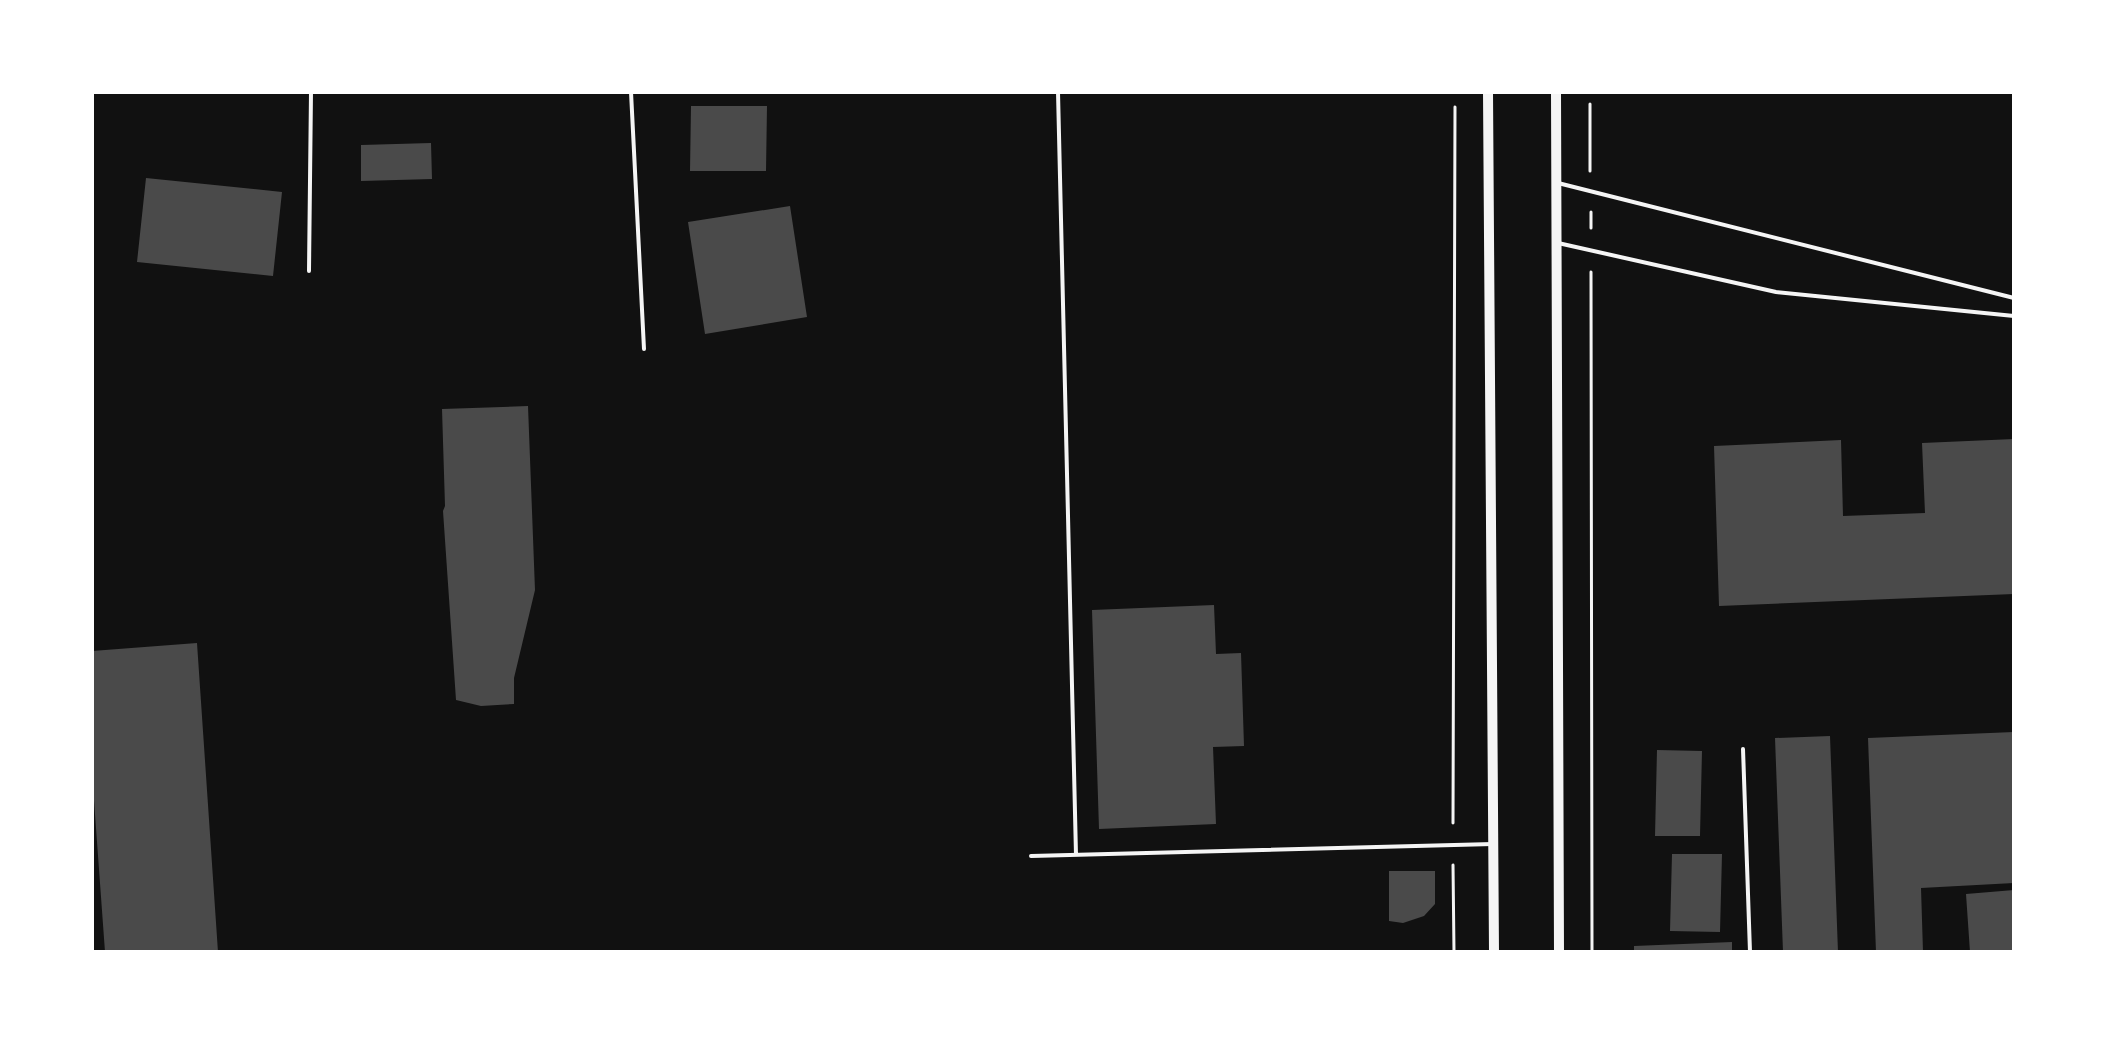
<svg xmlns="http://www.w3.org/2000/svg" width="2106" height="1044" font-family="'Varela Round',sans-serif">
<rect width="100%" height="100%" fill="#111"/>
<path fill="#4a4a4a" d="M691,106H767L766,171H690Z
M431,143L432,179L361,181V145Z
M146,178L282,192L273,276L137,262Z
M790,206L807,317L705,334L688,222Z
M528,406L535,590L514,678V704L481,706L456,700L443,511L445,506L442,409Z
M2014,439V594L1719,606L1714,446L1841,440L1843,516L1925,513L1922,443Z
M1214,605L1216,654L1241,653L1244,746L1213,747L1216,824L1099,829L1092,610Z
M197,643L218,952H105L92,773V651Z
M2014,732V883L1921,888L1923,952H1876L1868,738Z
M1830,736L1838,952H1783L1775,738Z
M1657,750L1702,751L1700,836H1655Z
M1672,854H1722L1720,932L1670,931Z
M1389,871H1435V904L1424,916L1403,923L1389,921Z
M2014,890V952H1970L1966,894Z
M1732,942V952H1634V946Z"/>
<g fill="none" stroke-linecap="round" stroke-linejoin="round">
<path stroke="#f5f5f5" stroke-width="3" d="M1590,171V104
M1591,212V228
M1591,272L1592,952
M1453,823L1455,107
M1453,865L1454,952"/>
<path stroke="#f5f5f5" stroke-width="4" d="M631,92L644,349
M1058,92L1076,855
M1558,183L2014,298
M1558,243L1776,292L2014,316
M309,271L311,92
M1743,749L1750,952
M1031,856L1493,844"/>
<path stroke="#f5f5f5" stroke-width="10" d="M1488,92L1494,952
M1556,92L1559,952"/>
</g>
<rect width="2106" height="1044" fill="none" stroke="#ffffff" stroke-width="188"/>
</svg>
